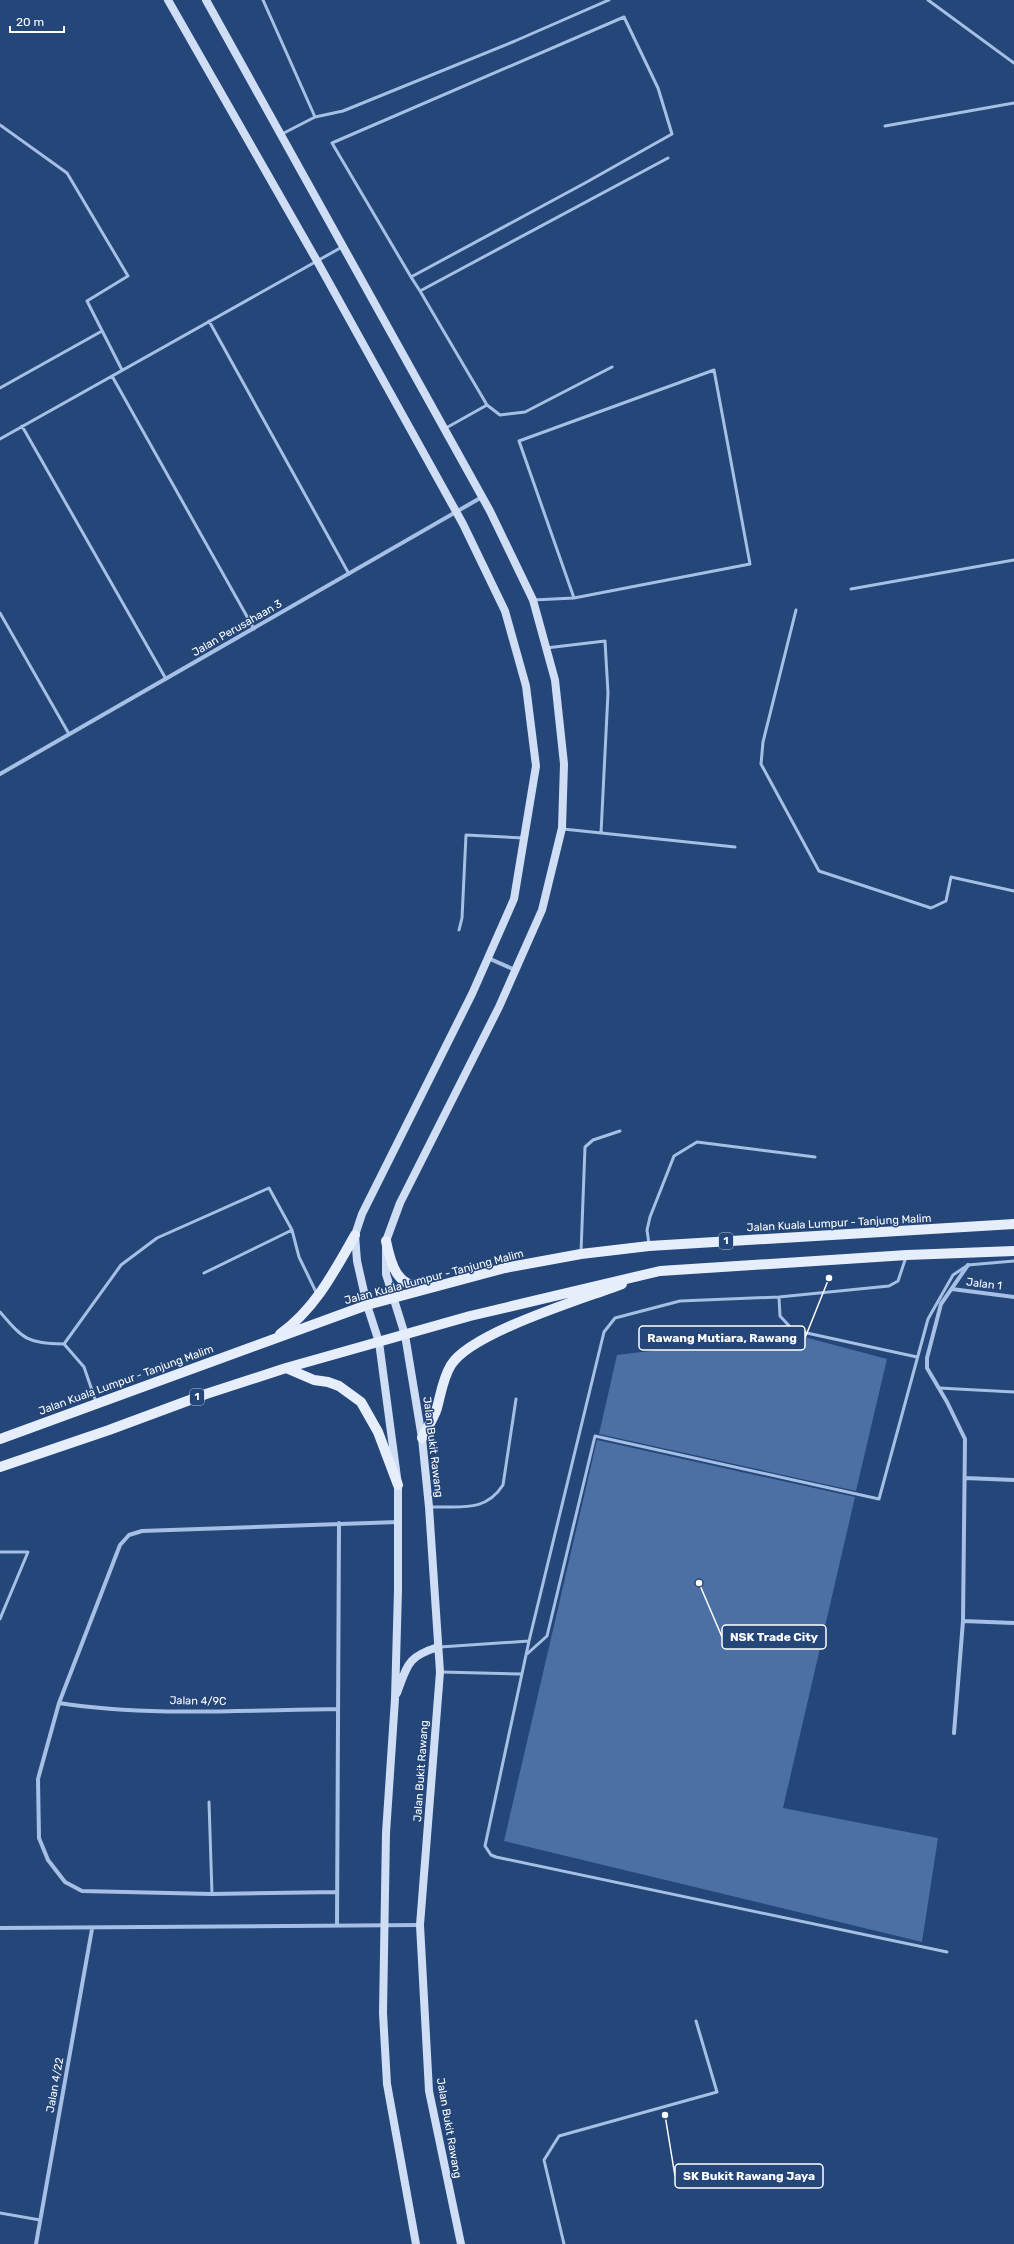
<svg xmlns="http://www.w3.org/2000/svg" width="1014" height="2244" font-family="Rubik,sans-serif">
<rect width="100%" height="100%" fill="#244679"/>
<path fill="#4c70a3" d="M793,1334L887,1359L856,1491L599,1434L617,1355Z
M597,1440L855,1497L783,1808L938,1838L922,1942L504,1841Z"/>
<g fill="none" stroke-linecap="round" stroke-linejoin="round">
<path stroke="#a6bfe4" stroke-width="3" d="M263,0L315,117
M928,0L1014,63
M0,125L67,173L128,276L87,301L122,370
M885,126L1014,103
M282,134L315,117L343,111L515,41L609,0
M411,277L332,143L624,17L658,88L672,134L585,183L411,277L420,291
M209,321L349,574
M112,376L254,629
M0,388L102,331
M487,405L500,415L525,412L612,367
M22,426L166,679
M446,428L487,405L420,291L668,158
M0,439L342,247
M851,589L1014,560
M533,600L574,598L750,564L714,370L519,441L574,598
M796,610L763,742L761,764L819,871L931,908L946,901L951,877L1014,891
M0,613L69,734
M546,648L605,641L608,693L601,833
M563,829L735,847
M459,930L462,918L466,835L524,838
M649,1244L647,1230L650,1217L674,1156L697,1142L815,1157
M581,1252L585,1147L593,1140L620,1131
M906,1257L898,1281L889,1286L779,1297L680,1301L615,1318L604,1332L529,1641L485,1846L491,1855L496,1857L947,1952
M204,1273L292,1230
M779,1297L780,1316L793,1330L917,1357
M0,1312C24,1340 27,1343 64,1344L84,1367L96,1402
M64,1344L121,1265L157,1238L269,1188L292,1230L299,1257L317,1294
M939,1388L1014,1392
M430,1507C460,1506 485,1513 503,1485L516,1399
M0,1552H28L0,1619
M440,1647L529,1641
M527,1654L547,1636L595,1436L879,1499L928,1319L953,1275L968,1265L1014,1261
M442,1672L522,1674
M209,1802L212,1894
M0,2213L40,2220
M564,2244L544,2160L559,2136L717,2092L696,2021"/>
<path stroke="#a6bfe4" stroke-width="4" d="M0,774L482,497
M488,958L515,970
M952,1289L1014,1297
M965,1478L1014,1480
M963,1621L1014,1623
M59,1703C148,1717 247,1710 338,1709
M954,1733L963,1621L965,1439L947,1402L927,1368V1358L941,1304L968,1265
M337,1892L212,1894L82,1891L65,1882L48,1860L39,1838L38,1779L59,1703L120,1545L129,1535L142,1531L398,1522
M337,1925L339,1523
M0,1928L420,1925
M36,2244L92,1929"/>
<path stroke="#cfdef4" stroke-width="8" d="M168,0L317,261L463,524L505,611L526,686L536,766L514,899L472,994L362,1214L355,1235L357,1261L367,1305L379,1342L398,1485V1590L395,1699L386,1833L383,2013L387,2084L416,2244
M206,0L490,511L533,600L555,680L564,764L562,828L542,910L499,1007L400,1203L386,1241V1274L405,1335L422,1438L429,1507L440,1672L420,1925L429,2091L461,2244
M397,1693C408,1664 407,1657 438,1647"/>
<path stroke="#e6eefc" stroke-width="10" d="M386,1241C391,1265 397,1289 427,1287
M280,1334C315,1309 334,1272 355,1235
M286,1368L314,1380L328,1382L339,1386L361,1402L378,1432L398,1485
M422,1438C427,1428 434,1418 437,1408C441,1393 443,1378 451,1365C472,1332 583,1299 622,1284
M0,1439L367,1305L505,1268L581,1254L649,1246L1014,1224
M0,1467L109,1430L206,1394L286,1368L470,1316L660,1271L907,1255L1014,1251"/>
</g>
<g text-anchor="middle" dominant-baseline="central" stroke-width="3" stroke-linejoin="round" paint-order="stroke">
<g fill="#244679" stroke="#bdc8d7" stroke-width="1">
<rect x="719" y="1233" width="14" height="16" rx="3"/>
<rect x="190" y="1389" width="14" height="16" rx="3"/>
</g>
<g font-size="10" font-weight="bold" fill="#fff">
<text x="726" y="1241">1</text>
<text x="197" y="1397">1</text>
</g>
<g font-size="11" fill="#fff" stroke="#244679">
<text transform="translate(237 628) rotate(-30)">Jalan Perusahaan 3</text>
<text transform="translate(839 1223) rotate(-3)">Jalan Kuala Lumpur - Tanjung Malim</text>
<text transform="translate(434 1277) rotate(-15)">Jalan Kuala Lumpur - Tanjung Malim</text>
<text transform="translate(984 1284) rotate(7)">Jalan 1</text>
<text transform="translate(126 1380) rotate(-20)">Jalan Kuala Lumpur - Tanjung Malim</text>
<text transform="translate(433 1447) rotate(83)">Jalan Bukit Rawang</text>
<text transform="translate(198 1701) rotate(1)">Jalan 4/9C</text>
<text transform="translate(421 1771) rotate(-86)">Jalan Bukit Rawang</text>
<text transform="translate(55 2085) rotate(-80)">Jalan 4/22</text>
<text transform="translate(449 2128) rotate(80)">Jalan Bukit Rawang</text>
</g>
</g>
<path fill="none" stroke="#fff" stroke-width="1.5" d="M829 1278L805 1338M699 1583L722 1637M665 2115L675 2176"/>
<g fill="#fff" stroke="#244679" stroke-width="1.5">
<circle cx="829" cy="1278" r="4"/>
<circle cx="699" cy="1583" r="4"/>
<circle cx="665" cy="2115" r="4"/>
</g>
<g fill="#244679" stroke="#fff" stroke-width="1.5">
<rect x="639" y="1326" width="166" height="24" rx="4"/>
<rect x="722" y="1625" width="104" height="24" rx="4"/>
<rect x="675" y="2164" width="148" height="24" rx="4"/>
</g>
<g font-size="12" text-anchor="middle" font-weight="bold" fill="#fff">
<text x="722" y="1342">Rawang Mutiara, Rawang</text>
<text x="774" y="1641">NSK Trade City</text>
<text x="749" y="2180">SK Bukit Rawang Jaya</text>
</g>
<path d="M10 26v6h54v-6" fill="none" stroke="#ffffff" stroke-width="2"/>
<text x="16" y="26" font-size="12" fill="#ffffff" stroke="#244679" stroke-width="3" paint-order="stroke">20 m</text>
</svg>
